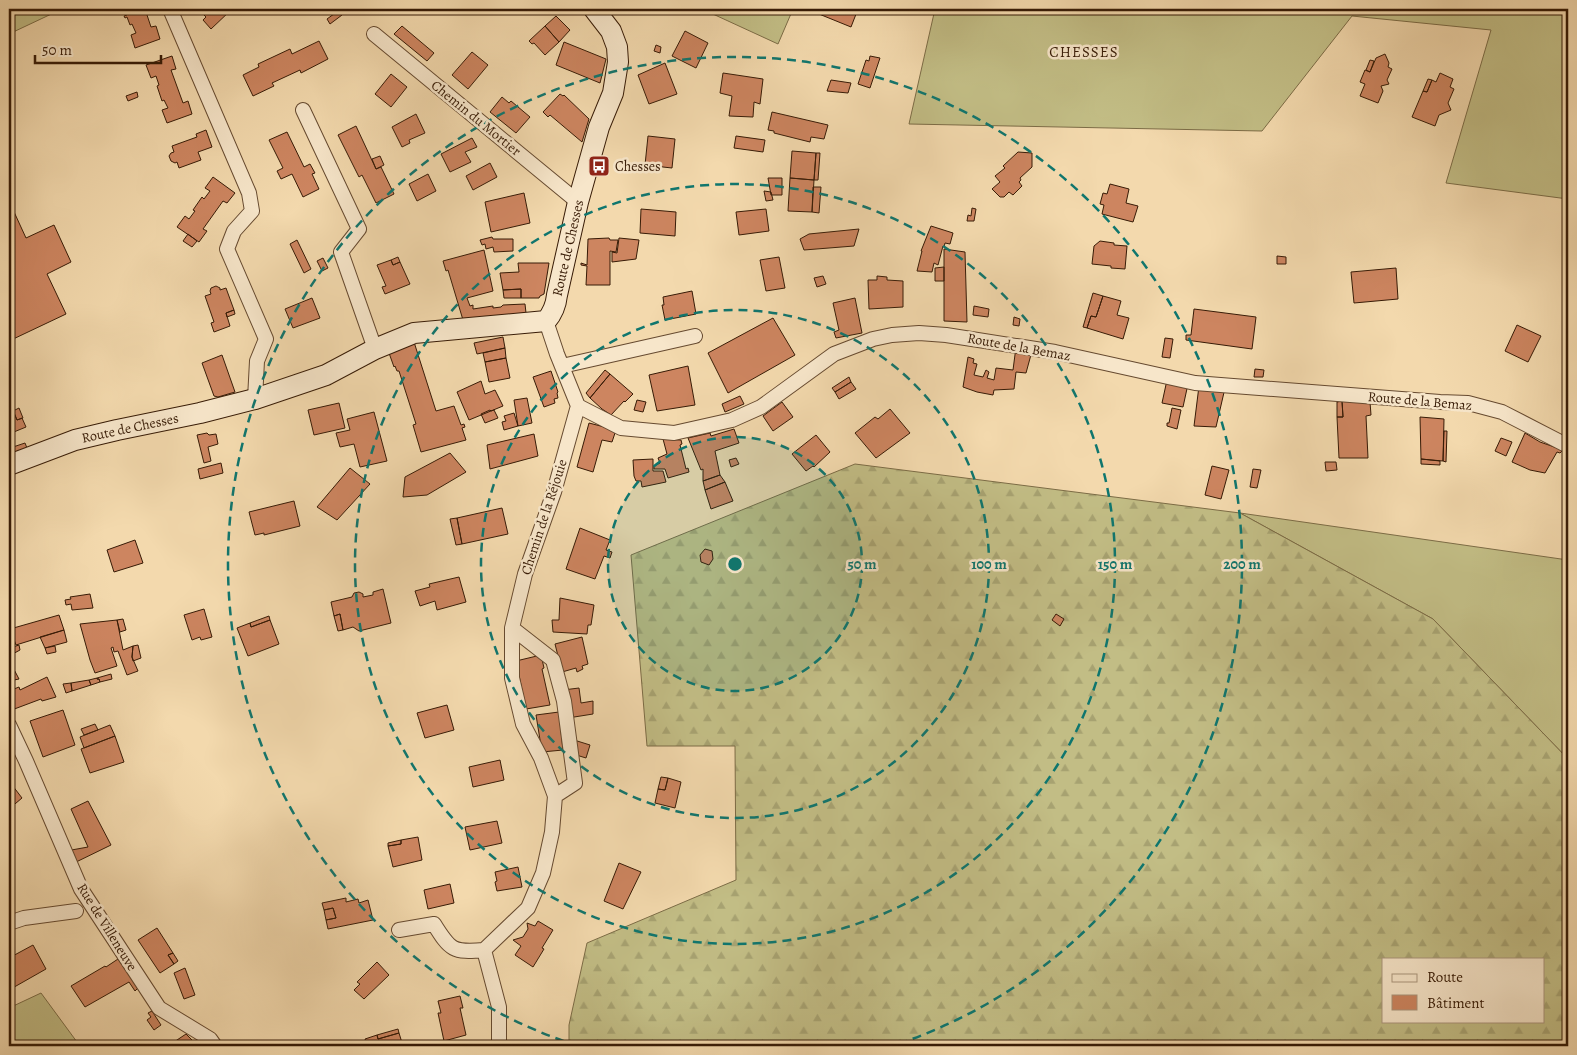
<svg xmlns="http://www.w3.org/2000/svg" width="1577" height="1055" font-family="Alegreya,serif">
<defs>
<pattern id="forest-firs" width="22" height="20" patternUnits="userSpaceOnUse" patternTransform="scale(1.25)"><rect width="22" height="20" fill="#c2bd85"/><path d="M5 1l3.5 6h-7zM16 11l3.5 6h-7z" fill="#a7a271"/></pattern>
</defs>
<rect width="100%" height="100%" fill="#f3d9ad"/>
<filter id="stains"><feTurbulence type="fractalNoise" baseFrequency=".004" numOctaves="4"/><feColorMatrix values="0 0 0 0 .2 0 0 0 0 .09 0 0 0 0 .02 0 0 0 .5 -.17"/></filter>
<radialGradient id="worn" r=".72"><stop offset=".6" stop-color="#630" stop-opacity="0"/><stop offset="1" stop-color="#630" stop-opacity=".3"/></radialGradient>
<path fill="#c2bd85" stroke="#7c6c46" d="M9,9H62L9,34Z
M702,9H793L778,44Z
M935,9H1568V199L1446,183L1491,30L1352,16L1262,131L909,124Z
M1240,513L1568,560V759L1433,619Z
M41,993L77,1042L70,1046H9V1008Z"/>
<path fill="url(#forest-firs)" stroke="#7c6c46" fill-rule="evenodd" d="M855,464L1240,513L1433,619L1568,759V943L1563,961L1568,964V1046H569V1025L587,943L736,880L735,746H647L631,555ZM1383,959H1543V1021H1383Z"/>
<path fill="#cd8560" stroke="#371b06" d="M127,9H145L151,27L156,26L160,39L135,48L131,35L136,33L132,24L130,25L127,17L125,18L124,16L127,15L125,10Z
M198,9H229L231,10L211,29L203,20L206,17Z
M821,9H858L851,27L819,14Z
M338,11L342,15L330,24L327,19Z
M556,16L570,30L559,42L545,26Z
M402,26L434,53L427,61L394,34Z
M545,26L559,42L545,55L534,43L532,44L529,41Z
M685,31L708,43L696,68L672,56Z
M319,41L328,59L301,73L300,70L272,83L274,86L253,96L243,75L259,67L258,64L290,49L292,54Z
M564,42L606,59L600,83L556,65Z
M656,45L661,47L660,53L654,51Z
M472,52L488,65L468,89L452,75Z
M1385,54L1389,63L1388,67L1392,69L1387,80L1389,84L1381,86L1383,91L1378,103L1360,96L1365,84L1360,82L1365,70L1370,72L1376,58Z
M172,56L176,69L171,70L183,103L188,101L192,114L167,123L162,110L168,108L164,100L162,101L157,86L159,85L156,76L151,78L146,65Z
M870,56L880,58L870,88L858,84L866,60L869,61Z
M1370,60L1374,61L1370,72L1366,70Z
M665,63L677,94L649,104L638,75Z
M723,73L763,79L760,104L754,102L753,117L729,116L732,96L720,93Z
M1440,73L1453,79L1450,87L1454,89L1448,103L1451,110L1439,115L1435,126L1412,117L1423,91L1427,92L1432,80L1436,82Z
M391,74L407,87L391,107L375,94Z
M1428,79L1432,80L1427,92L1423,91Z
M831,80L851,83L848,93L827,91Z
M137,92L138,97L128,101L126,96Z
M560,94L563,96L564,95L589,119L582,142L550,115L548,117L543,112Z
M502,97L509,103L511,101L530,117L516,133L490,112Z
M772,112L828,125L824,139L811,137L810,142L774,133V131L768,130Z
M416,114L425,133L409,140L410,143L402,147L392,127Z
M356,126L376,169L381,167L394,194L376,203L362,175L359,177L338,135Z
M206,130L212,147L198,152L201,160L179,168L177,162L175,163L171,161L169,156L171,153L174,152L172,146L197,137L196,134Z
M287,132L304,167L310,164L315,173L312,174L319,189L303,197L292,174L281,179L277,171L283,168L269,140Z
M648,136L675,139L672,168L645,165Z
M736,136L765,140L763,152L734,148Z
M472,138L477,147L465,152L471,162L450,172L441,154Z
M792,151L816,153L814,180L790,178Z
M1018,152L1032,153V167L1020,178L1021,180L1019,182L1022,186L1013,195L1009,192L1004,197H1000L992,189L1000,182L995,176L1005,168L1003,166Z
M816,153H820L818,180H814Z
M380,156L384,165L376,169L372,159Z
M490,163L497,177L473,190L466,176Z
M428,174L436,191L417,201L409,184Z
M213,177L235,193L227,203L223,201L203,229L207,231L199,242L177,227L185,216L189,219L195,211L193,210L202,197L204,199L210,191L205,188Z
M768,178H782V195H771Z
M790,178L814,180L812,212L788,211Z
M1110,184L1129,189L1126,203L1138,206L1133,222L1102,214L1104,205L1100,204L1103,193L1107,194Z
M813,187H821L819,213L812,212Z
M764,191L771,192L773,200L766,201Z
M524,193L530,223L491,232L485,202Z
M9,201L26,238L54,225L71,262L47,274L66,314L9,341Z
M972,208L976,209L974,221H967L968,215L971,216Z
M641,209L676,212L675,236L640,233Z
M766,209L769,231L739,235L736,212Z
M931,226L953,233L950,244L945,243L944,247L943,246L938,265L934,263L932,272L917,271L922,251H921Z
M859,229L854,246L804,250L800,239L809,234Z
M188,234L197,241L192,247L183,241Z
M492,237L493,239H513V251L494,252L493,247L486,249L485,244L482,245L480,240Z
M609,238L610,240H618L616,252L610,251V285H586L587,266L581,265V263L587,265L588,239Z
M619,238L639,240L636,259L612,262V252L617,253Z
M297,240L311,269L304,273L290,244Z
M1100,241L1114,243V245L1127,246L1125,269L1111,268V266L1092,264L1094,246Z
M944,249L965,252L967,322L944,321Z
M484,250L493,291L467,298L470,306L473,305V309L493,306V308L501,307L503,305L525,304L526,313L463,320L448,270L446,271L443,261Z
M1277,256L1286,257V264H1277Z
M398,257L400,262L393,265L391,260Z
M779,257L785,288L766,291L760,260Z
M323,258L328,268L322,271L317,261Z
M391,260L393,265L400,262L410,284L385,294L382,287L386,286L377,265Z
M518,263H549L544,294L540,296L539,298H521V289L503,290L500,273L519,272Z
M944,267V281H935V268Z
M1396,268L1398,299L1354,303L1351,272Z
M823,276L826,284L817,287L814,278Z
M877,276L887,277V280L903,281V307L869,309L868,280H877Z
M216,286L220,288V290L226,288L234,310L226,313L230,326L214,332L211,323L214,322L205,296L211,294L210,291L211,288Z
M521,289V298H504L503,290Z
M692,291L696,314L665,320L662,305H664L663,297Z
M1093,293L1103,296L1096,317L1091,316L1087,328L1083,327Z
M1103,296L1121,301L1117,315L1129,318L1123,339L1087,328L1091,316L1096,317Z
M312,298L320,318L293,328L285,309Z
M855,298L862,333L836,338L834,332L839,330L833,303Z
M974,306L989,309L988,317L973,315Z
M1194,309L1256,317L1252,349L1186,340V335H1191Z
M234,310L235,314L227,317L226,313Z
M1014,317L1020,319L1019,326L1013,325Z
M773,318L795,355L728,393L708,353Z
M1517,325L1541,336L1528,362L1505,351Z
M503,337L505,348L477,354L474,343Z
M1165,338L1173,339L1170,358L1162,357Z
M414,342L436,411L454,406L461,425L464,424L465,427L462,428L466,440L421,452L413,425L416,424L399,371H397L395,366L394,367L389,353Z
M1016,347L1032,351L1026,373L1016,372L1014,389L994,390L993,395L977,392L963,387L968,357L974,359L973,363L977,364L974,375L983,377L986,370L989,372L987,378L994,380L996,368L1013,370Z
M505,348L506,358L485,362L483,353Z
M222,355L235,392L218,397L214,396L202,363Z
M506,358L510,378L489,382L485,362Z
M688,366L695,405L657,411L649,375Z
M1255,369L1264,370L1263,377H1254Z
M605,370L610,374L590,398L586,393Z
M551,371L558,392L557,393L558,398L554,399L555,403L544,407L533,377Z
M610,374L633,394L625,402L624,401L611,415L602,409L590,398Z
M849,377L851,382L835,392L832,388Z
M1167,380L1188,384L1183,407L1162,403Z
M481,381L485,394L495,390L503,406L469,420L457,392Z
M851,382L856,389L839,399L835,392Z
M1199,386L1225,388L1216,427L1194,426Z
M740,396L744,404L725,412L722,404Z
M527,398L532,423L518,426L514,400Z
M9,400L17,420L22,418L26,427L9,434Z
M637,400L646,402L643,412L634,410Z
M1342,401L1343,417H1337V402Z
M1342,401L1370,402L1371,415L1366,416L1368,458H1339L1337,417H1343Z
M782,402L793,417L773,431L763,416Z
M339,403L345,428L314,435L308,410Z
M19,408L23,418L17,420L13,411Z
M1172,408L1181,410L1177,429L1167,426V423H1169Z
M890,409L910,433L876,458L855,433L875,417L878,419Z
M490,410L491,411L494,410L498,418L485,423L481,414Z
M374,412L387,461L360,467L354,444L340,447L336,433L350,430L347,419Z
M514,413L518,426L504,430L502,422L506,421L504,416Z
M1420,417L1444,419L1443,461L1421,459Z
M589,423L616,430L612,442L602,440L593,472L577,467Z
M734,429L739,443L715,451L720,475L703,481V469L701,470L688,438L710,433L711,436Z
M1444,431H1447L1446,462L1443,461Z
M207,433L209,435L216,434L218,444L208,447L211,461L204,463L197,435Z
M1525,433L1540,442L1563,450L1560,453L1557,452L1545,473L1530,470L1512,462Z
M534,434L538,456L490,469L487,445Z
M816,435L830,452L814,467L813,466L806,471L792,454Z
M1501,438L1512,442L1506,456L1495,451Z
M663,439L681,440L682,444L680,445L686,469L688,468L689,472L668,478L665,469H654V466L660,463L658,458L667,454Z
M25,443L27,448L15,452L13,447Z
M450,453L466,472L427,495L403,497L405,477Z
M736,458L739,464L731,467L729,460Z
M653,459V471H663L666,482L642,487L641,481H636L634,476L633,460Z
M1421,459L1440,461V465L1421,464Z
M1325,462H1336L1337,470L1326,471Z
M221,463L223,473L200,479L198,469Z
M1212,466L1229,470L1221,499L1205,495Z
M350,468L370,484L337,520L317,507Z
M1253,469L1261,470L1257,488L1250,487Z
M720,475L725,482L705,490L703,481Z
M725,482L733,501L711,509L705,490Z
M294,501L300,526L264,535V533L255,535L249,512Z
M502,508L508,534L462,544L457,518Z
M457,518L462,544L456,545L450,519Z
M580,528L610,540L606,550L612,552L610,558L604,556L595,579L566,569Z
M135,540L143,563L114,572L107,550Z
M705,549L712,551L713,559L709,565L701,562L700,555Z
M459,577L466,602L437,610L435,601L420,606L415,591L430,587L429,584Z
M383,589L391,623L359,631L353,627L343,630L340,614L334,616L331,602L352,597L354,593L359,592L363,594V597L373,595V592Z
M90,594L93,608L72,610L71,604L66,605L65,600L71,599L70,597Z
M560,598L594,605L591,625H588L587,634L553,632L552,620H559Z
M204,609L212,637L201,640L200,637L192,640L184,615Z
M340,614L343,630L338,631L334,616Z
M1056,614L1064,619L1060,626L1052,620Z
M59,615L64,630L16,645L10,629Z
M269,616L270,620L251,627L250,623Z
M123,619L126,630L120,632L117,620Z
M117,620L123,650L133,646L132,657L138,671L127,675L118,651L114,652L113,647L111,648L117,666L95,673L90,660L80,624Z
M270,620L279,644L248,656L237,628L250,623L251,627Z
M64,630L67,642L45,648L40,637Z
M582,637L588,664L582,666L583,669L577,672L576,668L562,672L555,644Z
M9,638L13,647L19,645L20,650L9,656V657Z
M138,645L141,658L133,661L132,657L133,646Z
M55,646L56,652L47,654L45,648Z
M541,655L544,668L542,669L550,705L526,709L516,661Z
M9,660L19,679L9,681Z
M111,674L112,679L100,682L99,679H97V678Z
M47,677L56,697L42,701L41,699L9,711V691L19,687L20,690Z
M97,678V679H99L100,682L91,685L89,680Z
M89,680L91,685L72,691L71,683Z
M71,683L72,691L66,693L63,684Z
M579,688L581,703L593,701V714L568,718L563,690Z
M447,705L454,730L425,738L417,713Z
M63,710L75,745L43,757L30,721Z
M559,712L563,750L542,752L536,715Z
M95,724L98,730L84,735L81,729Z
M110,725L115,736L84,748L80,737Z
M115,736L124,762L90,773L81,749Z
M574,740L590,745L586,758L573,754Z
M500,760L504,780L473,787L469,767Z
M661,777L668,778L665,790L658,789Z
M668,778L681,782L675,808L655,803L658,789L665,790Z
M9,781L22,798L9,809Z
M88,801L111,845L72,864L66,851L88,847L71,809Z
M497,821L502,843L470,850L465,827Z
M418,837L422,860L393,867L388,846L401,844V840Z
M401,840V844L388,846V843Z
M619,863L641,872L623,909L604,901Z
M518,867L522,887L497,891L495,882L497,881L495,872Z
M450,884L454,903L428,909L424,890Z
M346,898V902L358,899L359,903L368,900L373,920L328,929L326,920L336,918L333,908L324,910L322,903Z
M333,908L336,918L326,920L324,910Z
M538,921L553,930L542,948L544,949L533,967L515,955L521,946L513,940L523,937L528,929L527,923L535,926Z
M157,928L173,953L168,955L174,964L160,973L138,940Z
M33,945L46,969L9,990V958Z
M173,953L178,961L174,964L168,955Z
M118,959L138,988L135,991L129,982L85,1007L71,986L105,966L106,967Z
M377,962L389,975L364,999L354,990L360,984L357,982Z
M185,968L195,995L184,999L174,973Z
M460,996L463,1008H460L466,1035L444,1041L438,1013H441L438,1001Z
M152,1011L161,1025L154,1030L147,1020L151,1017L148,1013Z
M398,1029L399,1033L378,1039L377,1035Z
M399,1033L403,1046H367L365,1039L377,1035L378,1039Z
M186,1034L198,1046H168Z"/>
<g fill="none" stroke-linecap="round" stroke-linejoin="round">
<g stroke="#664a30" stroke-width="16">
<path id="street" d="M170,9L249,193L252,211L234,231L227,249L266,339L257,361L255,399
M374,34L578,202
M303,110L359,229L341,252L375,349
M546,321L557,354L578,406L621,428L674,433L732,420L761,407L834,354L873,339L892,335L919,333L946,335L1055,352L1195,383L1440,402L1468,403L1502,412L1568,446
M562,366L695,336
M512,628L553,660L564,701L575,783L555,796
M9,725L26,761L81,889L159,1008L210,1039L215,1046
M9,923L24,918L76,911
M399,930L434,924C450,950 453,953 484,950
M499,1046V1007L484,950L528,908L543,873L552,832L555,796L541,758L523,724L512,678V628L525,574L554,492L578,406"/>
</g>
<g stroke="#371b06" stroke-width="22">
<path id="secondary" d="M9,465L75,440L117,430L200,413L255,399L326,375L375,349L414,333L546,321C553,313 556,305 557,295L578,202L599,127L613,93L618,62L617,47L611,31L594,9"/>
</g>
<use href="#street" stroke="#f7e6ca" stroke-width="14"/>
<use href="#secondary" stroke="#f7e6ca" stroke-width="20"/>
</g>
<circle cx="735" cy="564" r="127" fill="#0f766e" fill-opacity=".12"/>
<g fill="none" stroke="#0f766e" stroke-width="2.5" stroke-dasharray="9 6">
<circle cx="735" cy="564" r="127"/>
<circle cx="735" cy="564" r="254"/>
<circle cx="735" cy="564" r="380"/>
<path d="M578 1046A507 507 0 1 1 892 1046"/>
</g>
<defs>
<g id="bus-square" transform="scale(1.125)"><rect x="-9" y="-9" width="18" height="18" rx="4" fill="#8f2418" stroke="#f7e6ca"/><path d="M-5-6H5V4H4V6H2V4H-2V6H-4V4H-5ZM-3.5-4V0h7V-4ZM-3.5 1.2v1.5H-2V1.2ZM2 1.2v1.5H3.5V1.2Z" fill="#fff"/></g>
</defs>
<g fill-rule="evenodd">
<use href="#bus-square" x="599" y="166"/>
</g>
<g text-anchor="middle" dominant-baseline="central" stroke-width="5" stroke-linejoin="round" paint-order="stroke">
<g font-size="14" fill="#371b06" stroke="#f7e6ca">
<text transform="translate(476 118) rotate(39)">Chemin du Mortier</text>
<text transform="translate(568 248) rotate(-77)">Route de Chesses</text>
<text transform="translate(1019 347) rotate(10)">Route de la Bemaz</text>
<text transform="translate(1420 401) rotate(5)">Route de la Bemaz</text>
<text transform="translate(130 428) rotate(-12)">Route de Chesses</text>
<text transform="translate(544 517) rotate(-72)">Chemin de la Réjouie</text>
<text transform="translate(107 927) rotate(58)">Rue de Villeneuve</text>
</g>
<g font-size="14" fill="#371b06" stroke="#f7e6ca" text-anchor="start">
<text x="615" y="166">Chesses</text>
</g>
<g font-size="15" letter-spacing="1" fill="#371b06" stroke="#f7e6ca">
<text x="1084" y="52">CHESSES</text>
</g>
</g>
<circle cx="735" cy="564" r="8" fill="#0f766e" stroke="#f7e6ca" stroke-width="2.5"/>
<g font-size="15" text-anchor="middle" font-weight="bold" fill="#0f766e" stroke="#f7e6ca" stroke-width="5" stroke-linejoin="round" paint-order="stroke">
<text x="862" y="569">50 m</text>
<text x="989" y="569">100 m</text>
<text x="1115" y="569">150 m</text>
<text x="1242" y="569">200 m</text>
</g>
<rect width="1577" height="1055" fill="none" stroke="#f3d9ad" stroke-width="30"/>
<rect x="10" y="10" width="1557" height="1035" fill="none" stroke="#371b06" stroke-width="2.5"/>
<rect x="15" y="15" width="1547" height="1025" fill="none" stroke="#371b06"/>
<rect x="1382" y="958" width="162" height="65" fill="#f7e6ca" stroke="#aa957c"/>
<rect x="1392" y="974" width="25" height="8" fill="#f7e6ca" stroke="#aa957c"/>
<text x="1427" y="982" font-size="15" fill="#371b06">Route</text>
<rect x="1392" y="995" width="25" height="15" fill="#cd8560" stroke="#aa957c"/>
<text x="1427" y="1008" font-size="15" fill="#371b06">Bâtiment</text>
<path d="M35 55v8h126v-8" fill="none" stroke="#371b06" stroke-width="2.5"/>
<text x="42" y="55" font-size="15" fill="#371b06" stroke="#f7e6ca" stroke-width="4" paint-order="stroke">50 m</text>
<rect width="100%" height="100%" filter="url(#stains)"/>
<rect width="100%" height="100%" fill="url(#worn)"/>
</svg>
